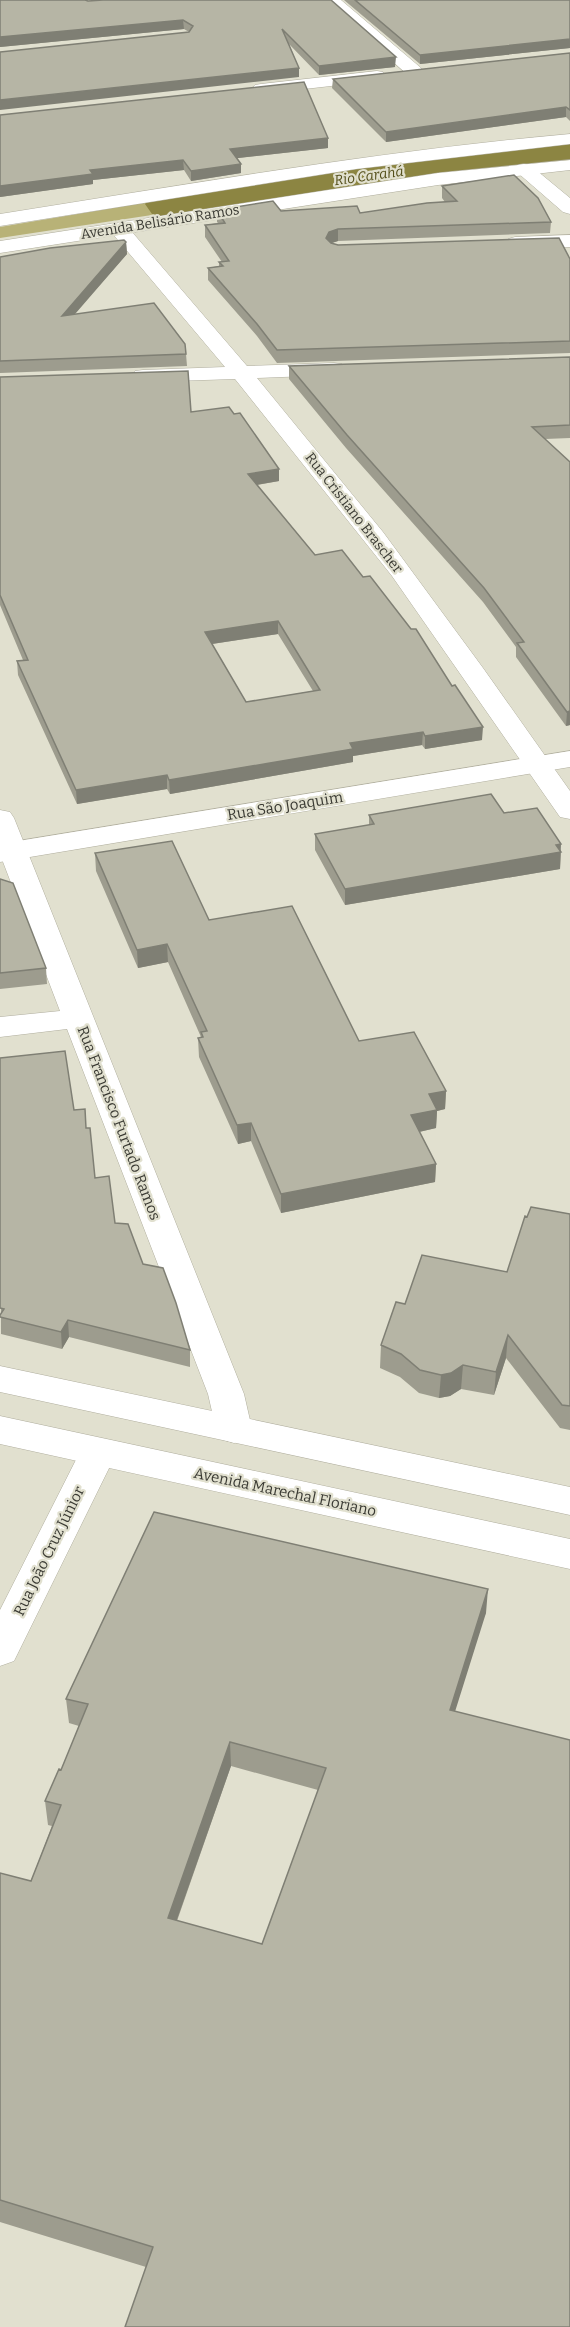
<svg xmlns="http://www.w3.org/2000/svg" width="570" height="2327" font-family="Bitter,serif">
<rect width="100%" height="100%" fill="#e1e0cf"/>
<path fill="#b8b277" d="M570,144V160L383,180L0,238V227L328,172Z"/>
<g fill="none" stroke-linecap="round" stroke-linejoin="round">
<path fill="#8c8542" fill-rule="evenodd" d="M570,140V168L499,172L169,218L152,214L145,204L152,194L169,190L499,144Z"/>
<g stroke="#b0ae9e" stroke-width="1">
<path id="minor" d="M324,0H341L421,68L423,72L421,76H409Z
M524,164L530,165L570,198V214L563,212L518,173L515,169L518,165Z
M119,223L126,225L247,366L334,363L342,364L345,369L342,374L334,375L257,378L383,532L483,668L570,791V819L560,817L392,576L235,379L143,382L135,381L132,376L135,371L143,370L225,367L112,233L109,229L112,225Z
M570,235V247L515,249L508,247L505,243L508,239L515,237Z
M0,810L10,812L14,818L244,1394L252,1429L247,1439L234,1443L221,1439L216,1429L208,1394L67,1029L0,1037V1017L60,1011L0,854Z
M98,1438L111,1442L117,1452L14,1661L0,1666V1610L85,1442Z"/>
</g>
<g stroke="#b0ae9e" stroke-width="1">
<path id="tertiary" d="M377,71L383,72L385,76L383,80L261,94L255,93L252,89L255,85L261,84Z
M570,751V767L0,862V844Z"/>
</g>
<g stroke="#b0ae9e" stroke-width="1">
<path id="secondary" d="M0,1366L570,1487V1515L0,1392Z
M0,1416L570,1539V1569L0,1444Z"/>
</g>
<g stroke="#b0ae9e" stroke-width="1">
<path id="primary" d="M570,134V144L356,169L0,226V214C190,184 379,151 570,134Z
M570,160V170L438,185L0,253V241L438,173Z"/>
</g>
<use href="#minor" fill="#fff" fill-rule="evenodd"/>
<use href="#tertiary" fill="#fff" fill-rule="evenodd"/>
<use href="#secondary" fill="#fff" fill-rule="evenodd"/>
<use href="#primary" fill="#fff" fill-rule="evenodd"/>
</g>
<path fill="#9d9c8e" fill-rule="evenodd" d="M0,0L88,1L331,0L395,67L319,75L289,44L299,68V77L189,32L184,29L0,47Z
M344,0H570V48L420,64Z
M570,53V121L566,117L386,142L332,88L333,79Z
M0,115L328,148L237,158L241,164V173L191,181L184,170L93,180V184L0,197Z
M442,186L551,222L550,233L338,241L331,243L338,245L570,259V353L277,363L257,336L208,280V268L219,266V262H222L205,237V225L218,223L217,222V210L360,213L445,202L442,198Z
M126,242L127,254L74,314L186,354L187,366L0,373V257Z
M570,357V438L545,439L570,725L566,726L516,657V647L483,602L346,448L289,379V366Z
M0,377L191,412L279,481L257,485L315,555L482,740L425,749L422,745L353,756V762L170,794L167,789L77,804L18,675L17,661L23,660L0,605ZM278,634L313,691L246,702L212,644Z
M504,813L561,851L560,869L345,905L315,850V834L369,825V815Z
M95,853L209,920L359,1041L446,1091L445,1109L437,1111L436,1128L419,1132L436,1164L435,1182L281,1213L251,1141L238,1144L199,1057L198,1038H201V1037L168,962L138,968L96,871Z
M0,879L46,968L47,984L0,989Z
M0,1058L74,1110L86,1128L95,1178L115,1223L143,1264L190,1350V1367L69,1337L62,1349L1,1334Z
M570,1214V1430L560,1428L506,1358L494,1395L461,1389L450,1396L439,1398L419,1393L400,1377L380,1368L381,1345L405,1304L507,1272L527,1217Z
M486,1613L146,2267L0,2222V1873L31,1881L52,1826L48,1825L45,1801L61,1770L79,1726L69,1723L66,1699ZM231,1766L318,1790L262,1944L177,1921Z"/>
<path fill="#7f7f74" d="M183,20L184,29L0,47V37Z
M570,39V48L420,64V55Z
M396,57L395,67L319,75V66Z
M299,68V77L0,110V100Z
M566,107V117L386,142V132Z
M328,138V148L230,159V149Z
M183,160L184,170L93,180V184L0,197V186L90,170Z
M241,164V173L191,181V171Z
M338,229V241L329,244L326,238L329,232Z
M126,242L127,254L63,328L62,316Z
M279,469V481L249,486L248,474Z
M278,621V634L205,645V632Z
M570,711V725L566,726L567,712Z
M483,727L482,740L425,749V736Z
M423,732L422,745L353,756V762L170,794L169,780L350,743Z
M167,775V789L77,804L76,790Z
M561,844L560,869L345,905V889Z
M167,944L168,962L138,968L137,950Z
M446,1091L445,1109L437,1111L436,1128L410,1134L411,1115L429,1094Z
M251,1123V1141L238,1144L237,1125Z
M436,1164L435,1182L281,1213V1194Z
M68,1320L69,1337L62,1349L61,1332Z
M508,1335L506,1358L494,1395L496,1372Z
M463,1365L461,1389L450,1396L439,1398L441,1375Z
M488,1589L486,1613L448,1734L450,1710Z
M230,1742L231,1766L169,1942L168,1918Z"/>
<path fill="#b6b5a5" stroke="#7f7f74" stroke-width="1.5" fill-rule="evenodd" d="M0,0H85L88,1L103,0H331L396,57L319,66L282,29L299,68L0,100V52L189,32L193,26L183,20L0,37Z
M355,0H570V39L420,55Z
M570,53V110L566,107L386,132L333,79Z
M304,82L328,138L230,149L241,164L191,171L183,160L90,170L93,174L0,186V115Z
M514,175L538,198L551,222L338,229L329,232L326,238L331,243L338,245L559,238L570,259V341L277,350L257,324L208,268L223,266L219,262L229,261L205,225L225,223L217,210L273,201L281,211L357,206L360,213L427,203L457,201L442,186Z
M124,240L126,242L62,316L154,303L185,344L186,354L0,361V257L50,248Z
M570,357V425L532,427L570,462V711L567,712L517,643L524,642L484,588L347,435L289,366Z
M188,371L191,412L229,407L234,414L240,413L279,469L248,474L315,555L342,550L363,577L370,576L411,629H416L452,686L455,685L483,727L425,736L423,732L350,743L353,749L169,780L167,775L76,790L17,661L28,660L0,595V377ZM278,621L320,690L246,702L205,632Z
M491,794L504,813L537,808L561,844L556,845L561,852L345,889L315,834L374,824L369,815Z
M172,841L209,920L292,906L359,1041L414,1032L446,1091L429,1094L437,1110L411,1115L436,1164L281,1194L251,1123L237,1125L198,1038L203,1037L201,1032L207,1031L167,944L137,950L95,853Z
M0,879L13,883L46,968L0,973Z
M65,1051L74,1110L85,1109L86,1128H90L95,1178L109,1176L115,1223L128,1224L143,1264L163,1268L176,1303L190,1350L68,1320L61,1332L0,1317V1315L4,1309L0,1308V1058Z
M531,1207L570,1214V1406L562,1405L508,1335L496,1372L463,1365L451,1373L441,1375L420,1370L401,1354L381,1345L396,1302L405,1304L422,1255L507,1272L525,1216L527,1217Z
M154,1512L488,1589L450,1710L570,1740V2327H125L153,2247L0,2200V1873L31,1881L61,1805L45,1801L59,1769L61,1770L88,1704L66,1699ZM230,1742L326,1768L262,1944L168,1918Z"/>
<g text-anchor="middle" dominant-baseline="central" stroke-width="4.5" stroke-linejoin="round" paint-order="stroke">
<g font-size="14" font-style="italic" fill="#534e1a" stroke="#e1e0cf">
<text transform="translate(369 176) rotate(-8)">Rio Carahá</text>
</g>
<g font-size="14" fill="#3a3a33" stroke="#e1e0cf">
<text transform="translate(160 222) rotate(-9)">Avenida Belisário Ramos</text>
<text transform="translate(354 513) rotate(52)">Rua Cristiano Brascher</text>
</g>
<g font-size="15" fill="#3a3a33" stroke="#e1e0cf">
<text transform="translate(285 806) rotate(-9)">Rua São Joaquim</text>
<text transform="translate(119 1123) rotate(69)">Rua Francisco Furtado Ramos</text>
<text transform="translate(285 1492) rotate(12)">Avenida Marechal Floriano</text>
<text transform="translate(49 1551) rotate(-64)">Rua João Cruz Júnior</text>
</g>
</g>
</svg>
